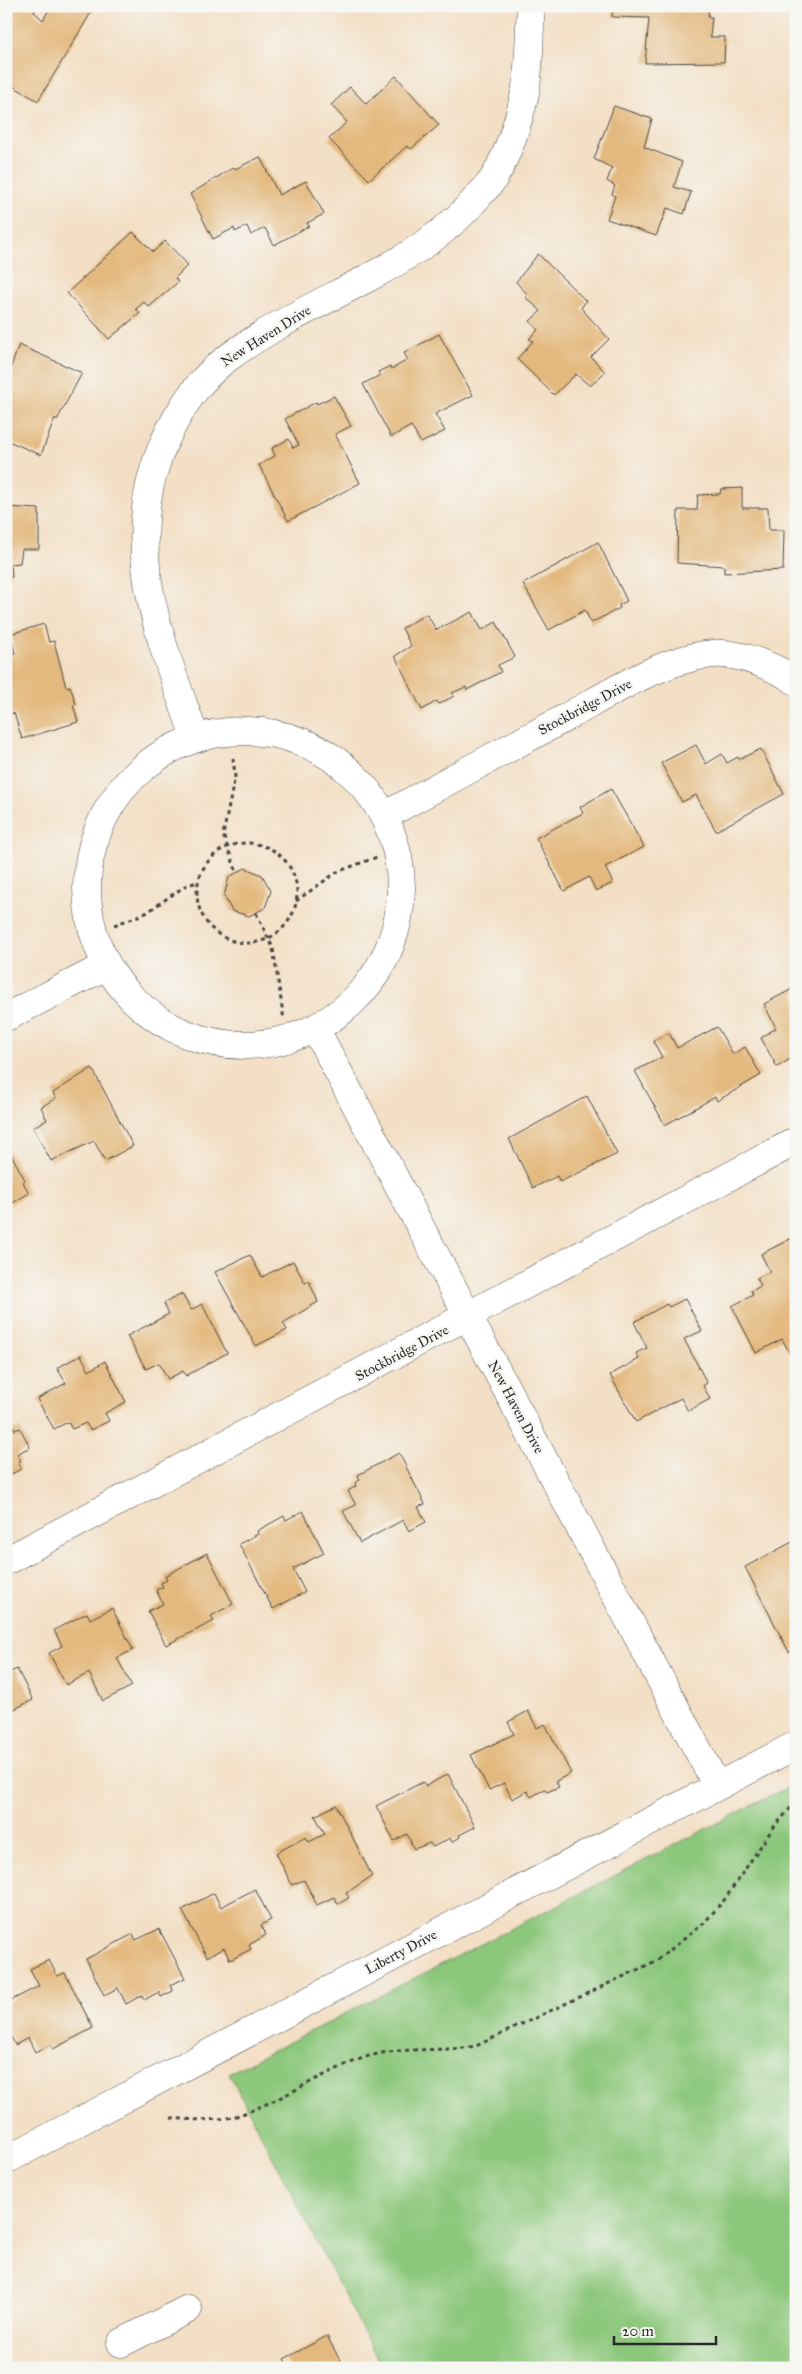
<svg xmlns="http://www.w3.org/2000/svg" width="802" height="2374" font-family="'IM FELL Great Primer',serif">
<rect width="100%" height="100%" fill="#f6f6f2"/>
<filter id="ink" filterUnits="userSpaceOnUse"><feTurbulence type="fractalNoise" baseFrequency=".02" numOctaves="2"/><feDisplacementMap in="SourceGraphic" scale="10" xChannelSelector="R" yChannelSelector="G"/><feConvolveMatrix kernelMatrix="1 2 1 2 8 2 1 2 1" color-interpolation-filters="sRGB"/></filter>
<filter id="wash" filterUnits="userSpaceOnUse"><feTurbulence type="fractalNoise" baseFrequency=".0096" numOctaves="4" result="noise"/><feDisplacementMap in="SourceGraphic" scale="20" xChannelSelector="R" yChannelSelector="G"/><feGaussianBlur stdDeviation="1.12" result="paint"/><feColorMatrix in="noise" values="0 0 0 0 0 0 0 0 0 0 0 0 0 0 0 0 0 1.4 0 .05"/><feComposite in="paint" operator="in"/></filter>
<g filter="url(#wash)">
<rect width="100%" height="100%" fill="#f3dfc5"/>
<path fill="#8cc77c" stroke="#5c7954" d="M796,1783V2368H382L229,2073Z"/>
<g id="blocks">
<path fill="#e4b97f" d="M6,6H38L34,12L43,20L51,6H95L38,101L6,82Z
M613,6H709L708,17H712L710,37H725L724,62L645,63L649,18L612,17Z
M396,76L439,125L411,149L407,146L369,180L329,139L347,122L331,105L350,87L366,104Z
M614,106L652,119L644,147L682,162L674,187L691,192L684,214L667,208L656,236L607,219L615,196L612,194L615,186L607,181L612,168L594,159Z
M260,157L279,195L306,181L324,214L307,223L309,226L274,245L265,228L251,235L247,226L235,232L234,228L213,239L190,194L234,167L235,169Z
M133,232L153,252L165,241L188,265L175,278L178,282L149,307L144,302L136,309L140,313L109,339L67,293Z
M538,254L586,301L581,308L609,339L591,357L605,372L590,386L576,374L554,395L517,359L533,341L529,339L538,330L530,321L541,311L525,297L528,295L516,282Z
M439,334L473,395L435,414L445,431L421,443L411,426L391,437L363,384L380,375L378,372L390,366L391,369L408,360L404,353Z
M19,345L82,373L57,420L55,418L41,455L6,440V380Z
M334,396L351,426L335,434L360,483L288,521L259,465L275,456L272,448L289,439L293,448L299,445L285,419L316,402L317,404Z
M742,488V508H768L769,530H784L783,570L724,573V566L677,563L678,510H697L698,495L720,494L721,489Z
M6,507L39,509V549H22L20,563L11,564L12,577L6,578Z
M598,542L627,601L619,605L620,608L591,623L585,610L549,630L523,584Z
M472,612L482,630L496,622L515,657L498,665L501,672L467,690L466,687L452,693L454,696L439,704L437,701L422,710L395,656L411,646L402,628L427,614L436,630Z
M44,624L49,642L54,641L66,687L70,686L76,704L73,705L78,722L22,739L14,713L6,715V656L15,653L10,634Z
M696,745L706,764L722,754L727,763L738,757L739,759L761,749L784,794L716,831L696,795L682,802L661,763Z
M611,789L644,847L605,867L613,883L596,891L589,877L564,891L536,838L583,813L580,807Z
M245,868L262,875L271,891L265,908L249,916L232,911L224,896L229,877Z
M796,987V1063L792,1058L777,1067L761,1038L776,1028L764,1004Z
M717,1027L733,1054L745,1047L761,1075L717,1101L715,1097L665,1125L635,1071L662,1057L653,1041L669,1033L677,1048Z
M92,1068L133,1146L105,1161L94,1141L51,1161L33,1127L47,1120L41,1107L56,1098L53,1093Z
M587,1096L617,1154L560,1182L557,1176L533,1188L509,1139Z
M6,1145L25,1180L23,1182L29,1193L11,1204L6,1195Z
M796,1236V1355L792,1357L782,1339L756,1353L732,1306L753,1295L751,1291L761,1286L757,1278L770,1272L761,1254Z
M250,1255L262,1277L293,1261L305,1283L309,1281L318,1302L283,1323L287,1330L256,1346L215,1272Z
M182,1294L191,1310L202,1304L227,1353L186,1376L183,1371L168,1379L159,1363L146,1369L127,1336L169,1314L164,1303Z
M685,1299L702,1331L684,1339L707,1383L703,1386L710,1399L688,1411L681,1398L636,1422L610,1375L639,1359L636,1353L647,1348L634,1322L667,1304L669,1307Z
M81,1355L89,1371L105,1361L126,1402L105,1413L109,1421L90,1430L86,1423L72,1429L68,1422L54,1429L37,1399L66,1383L57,1368Z
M6,1415L15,1430L20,1428L30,1447L17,1454L21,1461L18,1462L21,1469L6,1477Z
M399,1453L425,1504L418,1507L426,1522L409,1531L403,1520L360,1543L343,1511L356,1505L348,1491L356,1486L355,1483L360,1480L358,1475Z
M303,1511L324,1553L293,1569L305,1592L273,1609L239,1544L258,1534L257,1531L284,1516L286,1520Z
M796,1540V1649L789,1652L745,1567Z
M207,1553L233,1604L211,1616L214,1621L166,1645L148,1611L163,1604L156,1590L163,1587L161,1583L167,1580L165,1576Z
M112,1608L133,1650L117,1658L132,1686L103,1701L89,1673L66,1685L49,1653L62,1646L54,1630L87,1613L90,1619Z
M17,1669L33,1700L6,1713V1674Z
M528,1711L537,1728L545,1724L571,1773L556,1781L559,1787L547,1792L545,1789L531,1797L527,1791L512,1799L504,1783L489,1790L471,1755L514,1734L508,1722Z
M448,1774L475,1827L459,1835L460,1837L452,1842L450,1838L433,1847L430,1843L414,1849L407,1834L394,1841L376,1806L423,1782L426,1786Z
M336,1805L372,1876L346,1893L349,1898L338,1904L334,1897L317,1905L304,1880L292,1885L276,1853L306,1837L309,1842L325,1834L315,1816Z
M255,1889L271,1920L261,1925L266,1935L249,1945L251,1949L230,1960L224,1948L207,1957L182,1910L214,1893L221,1907Z
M159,1929L185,1978L170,1985L173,1991L161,1997L159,1992L144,2000L142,1995L126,2004L118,1988L104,1995L86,1959L133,1934L136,1940Z
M49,1960L57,1976L65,1973L93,2028L53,2049L51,2045L35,2052L28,2038L15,2045L6,2027V2003L39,1986L30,1969Z
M327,2336L344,2368H289L284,2359Z"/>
</g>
</g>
<g filter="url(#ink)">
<use href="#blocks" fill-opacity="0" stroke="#494642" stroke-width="1"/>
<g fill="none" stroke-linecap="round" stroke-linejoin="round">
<g stroke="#494642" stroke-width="29">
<path id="minor" d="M87 888a157 157 0 1 1 314 0a157 157 0 1 1-314 0Z
M195,737C159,635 116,538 169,432C183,405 199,380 225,360C267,328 317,305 364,280C408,257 449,232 481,193C486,188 492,182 495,176C509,151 519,120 525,93C530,65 529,35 531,6
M384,816C444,783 505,750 565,718C609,694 663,658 714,654C739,652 775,667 796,681
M6,1017L106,966
M315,1028L717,1786
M6,1561L796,1141
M6,2160L796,1745
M121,2343L188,2309"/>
</g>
<path stroke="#494642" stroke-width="3" stroke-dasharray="4 4" stroke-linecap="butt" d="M233,758L235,776L223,835L237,873
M197 893a50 50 0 1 1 100 0a50 50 0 1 1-100 0Z
M296,901L337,872L377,857
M256,913L273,948L284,1020
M114,925L146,913L185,886L197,882
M171,2118C193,2120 221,2122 242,2114C284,2099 322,2073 363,2058C401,2045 438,2053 476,2046L656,1961L679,1943L704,1923L725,1899L773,1828L796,1802"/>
<use href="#minor" stroke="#fff" stroke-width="28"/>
</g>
</g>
<g text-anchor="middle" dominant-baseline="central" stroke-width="5" stroke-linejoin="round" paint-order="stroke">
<g font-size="14" fill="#2b2b2b" stroke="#f6f6f2">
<text transform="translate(266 336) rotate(-32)">New Haven Drive</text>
<text transform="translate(585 707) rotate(-28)">Stockbridge Drive</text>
<text transform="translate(402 1353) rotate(-28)">Stockbridge Drive</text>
<text transform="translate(516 1407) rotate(62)">New Haven Drive</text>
<text transform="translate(401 1952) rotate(-28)">Liberty Drive</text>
</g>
</g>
<rect width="802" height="2374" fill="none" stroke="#f6f6f2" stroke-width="25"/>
<path d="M614 2336v8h102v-8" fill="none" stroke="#2b2b2b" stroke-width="2.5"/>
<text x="622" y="2336" font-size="15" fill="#2b2b2b" stroke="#f6f6f2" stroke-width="4" paint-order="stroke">20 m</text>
</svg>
